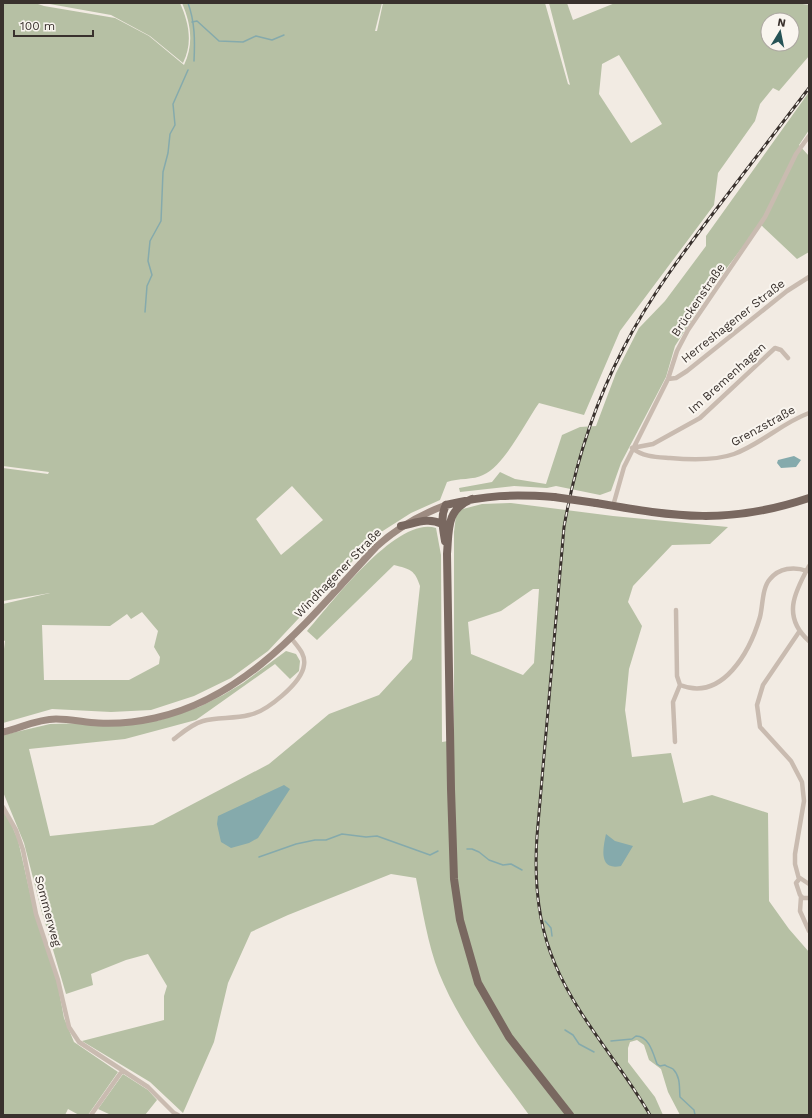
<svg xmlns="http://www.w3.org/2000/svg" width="812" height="1118" font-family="'Work Sans',sans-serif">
<rect width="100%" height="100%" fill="#f2ebe3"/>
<path fill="#b6c0a4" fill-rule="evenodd" d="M3,3H35L44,6L115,18L149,36L184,65C194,44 191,24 182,3H382L375,31H377L383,3H545L568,84L570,85L549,3H567L573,20L615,3H796L809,5V56L779,91L773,88L760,104L755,121L718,173L714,205L620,331L584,415L539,403C525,423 504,466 483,475C474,480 458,478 447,482L440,500L411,513L378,534L268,651L231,678L194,696L151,710L111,712L52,709L3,723V657L5,641L3,640V604L50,593L3,601V468L48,474L49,472L3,466ZM768,20H792V44H768ZM619,55L662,124L631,143L599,94L602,64ZM292,486L323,520L281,555L256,519ZM142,612L158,631L154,647L160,657L159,664L129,680H44L42,625L110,626L127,614L131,619Z
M44,3H180C189,23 193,43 183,63L150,36L111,15Z
M809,92V130L799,145L809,156V252L797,259L760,224L714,285L675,346L666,377L621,463L611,491L600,495L556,486L547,488L514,486L460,492L459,488L492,482L500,472L515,479L546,484L562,435L580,427L596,426L616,373L639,328L665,301L706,246V236Z
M511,503L613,516L728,527L710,544L672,545L633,586L628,602L642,626L629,669L625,710L632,757L671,753L683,803L712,795L768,813L769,901L789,929L809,952V1115H680L668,1092L661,1069L649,1060L644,1045L637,1040L630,1042L628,1048V1062L655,1097L663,1115H529C496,1070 460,1025 439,973C428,946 422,907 416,878L391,874L288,915L251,932L228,983L214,1042L183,1113L150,1082L82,1041L164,1020V996L167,986L148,954L126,960L91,974L93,985L66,994L41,909L24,843L3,792V735L50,724L157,721L199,707L223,695L243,683L286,651L296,654L300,661L299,671L290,679L275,664L196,720L125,739L29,749L50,836L153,825L269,764L329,714L379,695L412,659L420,586C415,570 410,569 394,565L317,640L307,631C331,604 397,515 436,528L441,555L442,742L454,740V532L456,515L459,510L482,504ZM533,589H539L534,663L523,675L471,654L468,622L501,611Z
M3,805L18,840L35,915L57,980L64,1018L74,1042L118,1072L88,1115H79L68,1109L65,1115H3Z
M123,1074L148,1090L157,1100L145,1115H111L98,1109Z"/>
<path fill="#85aaac" d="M794,456L801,460L796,467L781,468L777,463L778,460Z
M284,785L290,789L258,838L249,843L231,848L221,842L217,824L218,816Z
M606,834L615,841L633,846L621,866C598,871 603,848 606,834Z"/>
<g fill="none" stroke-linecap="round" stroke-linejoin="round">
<path stroke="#85aaac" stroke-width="1.5" d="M188,3C195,22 195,41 194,61
M192,22L197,21L219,41L243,42L256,36L272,40L284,35
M145,312L147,286L152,275L148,261L150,241L161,221L163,172L168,153L170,134L175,125L173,104L188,70
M467,849H472L479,852L489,860L503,865L511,864L522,870
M259,857L296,844L315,840H326L342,834L366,837L377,836L430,855L438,851
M545,921L551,928L552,936
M565,1030L573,1035L579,1044L594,1052
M611,1041L632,1039L636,1036C649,1036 653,1053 657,1064L660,1066L665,1065C667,1067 670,1067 673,1069C681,1077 679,1088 680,1097L694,1110L695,1115"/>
<path stroke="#c9bbb0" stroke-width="4.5" d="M668,379L676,378L687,371L787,291L809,277
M632,448L653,444L700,418L775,348L781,350L788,358
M632,448C643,457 657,457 670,458C691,460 714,461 734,454C761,444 782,423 809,413
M613,506L624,467L668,379L677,351L688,330L765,217L796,154L809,136
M809,566C794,593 782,617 809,641
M676,610L677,676L680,685C723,702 750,651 760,617C763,605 762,588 770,579C779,568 794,566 807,571
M799,632L763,685L757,705L760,727L791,761L802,782L804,801L795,854V864L799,879
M174,739C183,732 192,724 203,721C217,717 234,719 249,715C266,712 302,683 304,665C306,654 297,646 291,638
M675,742L673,702L680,685
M3,807L16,830L23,850L36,914L58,980L69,1027L79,1042L148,1087L174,1113L178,1115
M809,884L800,878L796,883L800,895L803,898H809
M801,897L800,911L809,931
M91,1115L122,1071"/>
<path stroke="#9d8b81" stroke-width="7" d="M3,732C21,728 37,719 56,719C70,719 84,722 98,723C116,724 137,722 155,718C251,697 312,615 376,547C397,528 419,515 446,505"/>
<path stroke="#796860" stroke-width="8" d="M472,499C446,509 449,530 447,554L451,789L454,879L460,920L478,983L509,1037L570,1115
M596,503C677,517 728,525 809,498
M446,505C487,495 512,494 554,497
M401,526C416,523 428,517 442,524
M445,541C443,529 440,516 446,505"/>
<g stroke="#39312d" stroke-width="3">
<path id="rail" d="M650,1115C621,1064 578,1019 555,964C537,923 534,880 537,836L564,527C575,464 594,405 623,349C650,296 685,250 721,203C750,165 780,126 809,88"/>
</g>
<use href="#rail" stroke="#f9f5ef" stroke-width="1.5" stroke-dasharray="4.5" stroke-linecap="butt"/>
<path stroke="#796860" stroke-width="8" d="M554,497L596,503"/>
</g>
<g text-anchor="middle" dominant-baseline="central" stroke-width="4" stroke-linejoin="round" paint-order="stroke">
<g font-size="12" fill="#39312d" stroke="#f9f5ef">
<text transform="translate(698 300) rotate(-56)">Brückenstraße</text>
<text transform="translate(733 321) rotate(-38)">Herreshagener Straße</text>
<text transform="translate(727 378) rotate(-42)">Im Bremenhagen</text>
<text transform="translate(763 426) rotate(-29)">Grenzstraße</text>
<text transform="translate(338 573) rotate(-46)">Windhagener Straße</text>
<text transform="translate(48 911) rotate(75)">Sommerweg</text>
</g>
</g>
<rect width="812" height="1118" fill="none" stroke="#39312d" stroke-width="8"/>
<g transform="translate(780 32) rotate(10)"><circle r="19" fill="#f9f5ef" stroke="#aca7a1"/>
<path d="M0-3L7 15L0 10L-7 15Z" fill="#265356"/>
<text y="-6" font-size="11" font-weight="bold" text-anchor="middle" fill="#39312d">N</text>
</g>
<path d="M14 30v6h79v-6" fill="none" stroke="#39312d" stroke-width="2"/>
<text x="20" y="30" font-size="12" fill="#39312d" stroke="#f9f5ef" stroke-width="3" paint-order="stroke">100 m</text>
</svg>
